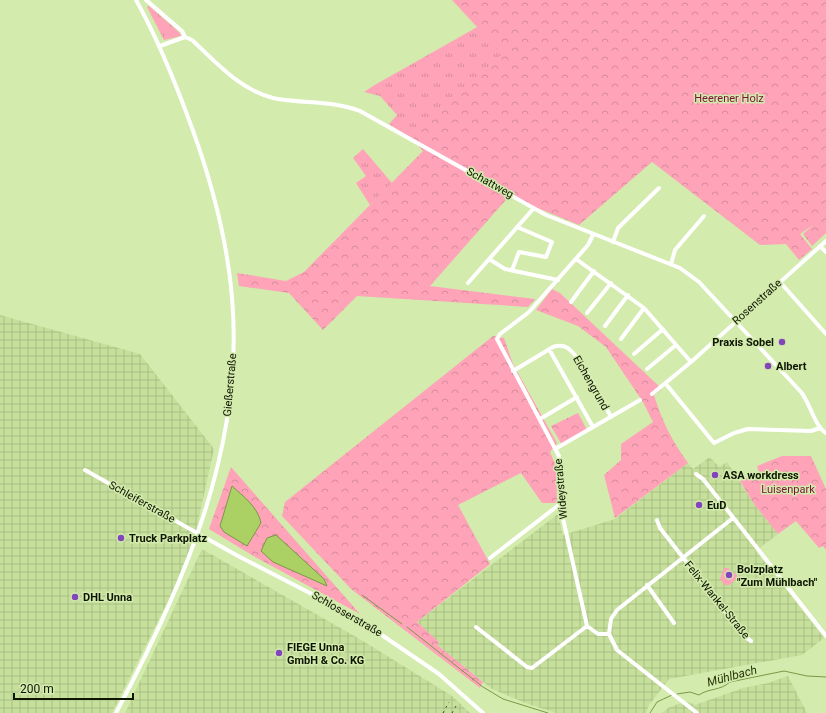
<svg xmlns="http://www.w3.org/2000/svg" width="826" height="713" font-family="Roboto,sans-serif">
<defs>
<pattern id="industrial-grid" width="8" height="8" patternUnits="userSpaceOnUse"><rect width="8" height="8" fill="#c6e09c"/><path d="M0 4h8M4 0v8" fill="none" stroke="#a9bf85"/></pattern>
<pattern id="grass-tufts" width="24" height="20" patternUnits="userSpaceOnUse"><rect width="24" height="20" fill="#fea3b8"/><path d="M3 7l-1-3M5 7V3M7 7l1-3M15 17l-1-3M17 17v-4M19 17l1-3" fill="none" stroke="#d88b9c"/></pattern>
<pattern id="forest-crowns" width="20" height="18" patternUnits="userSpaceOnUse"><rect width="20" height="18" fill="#fea3b8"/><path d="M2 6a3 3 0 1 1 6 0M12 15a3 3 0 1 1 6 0" fill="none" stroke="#d88b9c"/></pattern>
</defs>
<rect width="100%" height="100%" fill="#d3ebad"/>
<path fill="url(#industrial-grid)" d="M0,315L140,354L214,449L194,540L169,599L112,713H0Z
M710,457L719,467L727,462L754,504L778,534L756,551L824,638L802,655L669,679L649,705L646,713H556L528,704L492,689L437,645L439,643L417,622L558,514L563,535L615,519L688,463L693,469Z
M202,549L358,638L452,696L470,713H125Z
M788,676L807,713H662L668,708L678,704L689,702L695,705L743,688L768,683Z"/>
<path fill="url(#grass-tufts)" d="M149,6L180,33L181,36L164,40L147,7Z
M479,26L505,53L411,138L389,124L397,115L380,96L364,92L373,86Z
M363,149L392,183L370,205L356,183L366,176L353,158Z"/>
<path fill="url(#forest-crowns)" d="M452,0H826V233L812,246L803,234L813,225L800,234L812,249L799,260L786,244L760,245L652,162L579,225L535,207L511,194L430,286L535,299L528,307L357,296L323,330L289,293L239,286L237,273L286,281L304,272L423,151L411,138L412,135L502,54Z
M552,289L560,293L662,389L654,395C662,421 672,441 688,463L615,518L604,475L621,460V444L653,422L643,402L606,347L578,326L536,310Z
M493,336L504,338L513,364L557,443L550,452L556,466L557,503H542L521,473L458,505L490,564L417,622L439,642L437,645L483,682L480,688L351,589L282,516L285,502Z
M578,413L587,430L562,445L551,426Z
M782,456H811L826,489V550L823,546L819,548L796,521L778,534L754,504L740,481L759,473L757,466Z
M231,467L360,614L257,558L209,529Z"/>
<path fill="#fea3b8" d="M724,568H728L739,577L729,585H725L720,579Z"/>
<path fill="#abd063" stroke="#7c9846" d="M232,486C243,496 258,507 261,523L247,546L224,532L220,526Z
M276,535L324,579L327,586L273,562L261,551L267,538Z"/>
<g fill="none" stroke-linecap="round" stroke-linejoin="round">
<path stroke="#7c9846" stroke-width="1" d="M362,595L402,624
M407,627L483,687L503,699L548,713
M677,694L690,692L699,695C709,688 720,691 730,682L784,671L807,676L826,677
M650,713L657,702L672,695"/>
<path stroke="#fff" stroke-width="4" d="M146,0L182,31L185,37
M160,46L185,37L192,40C216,62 240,90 273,98C301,104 332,100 360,111L546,215L680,268L699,282L801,392C810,403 815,427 826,433
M593,235L588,245L529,312L500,334L497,339L559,456L562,514L587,626L598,634H609L617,650L697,713
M613,242L618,228L659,188
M820,246L826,252
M489,259L505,269L558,280
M576,259L644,308L691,362
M671,264L675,250L704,216
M512,270L519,252L546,257L552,242L517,227
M780,282L826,334
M468,283L534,208
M571,302L594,271
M587,313L611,283
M605,326L628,295
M621,339L644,308
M549,349L593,427
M634,354L663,329
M647,369L676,345
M513,371L553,347C559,345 565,345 570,350C582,359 603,402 611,417
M666,384L714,443L734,433L748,429L811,431L820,428
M652,394L691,362L826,241
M540,419L577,397
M555,449L640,400
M85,470L238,556L337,607L373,629L439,674L483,713
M696,474L703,479L826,636
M657,520L660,528L744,636L751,641
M490,558L560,504
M647,585L674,623
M476,627L527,667L532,668L587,626
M609,634L611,619L617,610L733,518
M116,713C184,585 245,446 232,297C227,239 212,183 192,128C176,84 159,41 136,0"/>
<path stroke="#3a4528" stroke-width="1" stroke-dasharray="2 4" stroke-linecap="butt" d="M443,713L449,702
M452,713L456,706"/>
</g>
<g fill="#8345bb" stroke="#d3ebad" stroke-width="1.5">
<circle cx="782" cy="342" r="4"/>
<circle cx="768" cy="366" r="4"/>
<circle cx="715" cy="475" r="4"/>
<circle cx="699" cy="505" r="4"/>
<circle cx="121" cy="538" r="4"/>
<circle cx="729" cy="575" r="4"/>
<circle cx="75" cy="597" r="4"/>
<circle cx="279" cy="653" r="4"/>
</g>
<g text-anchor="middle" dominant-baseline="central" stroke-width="3" stroke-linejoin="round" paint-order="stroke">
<g font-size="11" fill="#791138" stroke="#d3ebad">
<text x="729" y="98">Heerener Holz</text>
<text x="788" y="489">Luisenpark</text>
</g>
<g font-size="11" fill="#0e1501" stroke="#d3ebad">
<text transform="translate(490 183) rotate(29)">Schattweg</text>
<text transform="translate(757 302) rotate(-42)">Rosenstraße</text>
<text transform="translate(591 383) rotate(60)">Eichengrund</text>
<text transform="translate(230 385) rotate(-85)">Gießerstraße</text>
<text transform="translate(561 489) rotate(-95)">Wideystraße</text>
<text transform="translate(142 502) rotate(29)">Schleiferstraße</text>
<text transform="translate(717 600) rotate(51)">Felix-Wankel-Straße</text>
<text transform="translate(347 614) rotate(30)">Schlosserstraße</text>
</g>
<g font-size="11" font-weight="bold" fill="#0e1501" stroke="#d3ebad" text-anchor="start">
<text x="774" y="342" text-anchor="end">Praxis Sobel</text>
<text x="776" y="366">Albert</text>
<text x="723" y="475">ASA workdress</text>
<text x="707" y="505">EuD</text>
<text x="129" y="538">Truck Parkplatz</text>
<text x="737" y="569">Bolzplatz<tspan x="737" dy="13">"Zum Mühlbach"</tspan></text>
<text x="83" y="597">DHL Unna</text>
<text x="287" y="647">FIEGE Unna<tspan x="287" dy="13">GmbH &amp; Co. KG</tspan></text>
</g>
<g font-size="12" font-style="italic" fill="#283608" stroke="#d3ebad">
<text transform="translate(732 676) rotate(-15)">Mühlbach</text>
</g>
</g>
<path d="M14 693v6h119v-6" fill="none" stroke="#0e1501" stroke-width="2"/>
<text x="20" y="693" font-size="12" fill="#0e1501" stroke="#d3ebad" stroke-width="3" paint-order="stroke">200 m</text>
</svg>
